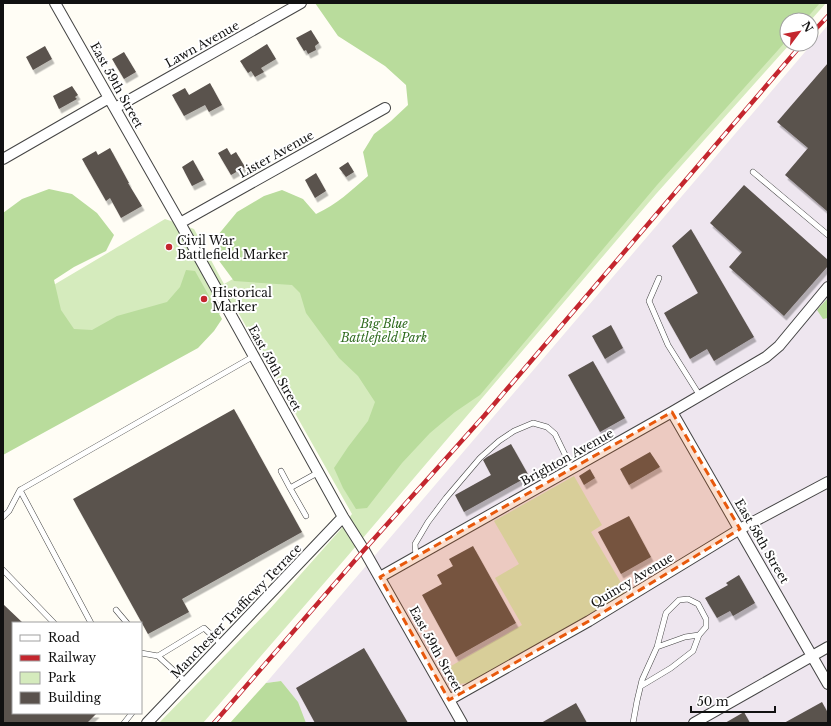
<svg xmlns="http://www.w3.org/2000/svg" width="831" height="726" font-family="'Libre Baskerville',serif">
<defs>
<filter id="shadow"><feDropShadow dx="2.5" dy="4.5" stdDeviation="0" flood-color="#0004"/></filter>
</defs>
<rect width="100%" height="100%" fill="#fffdf5"/>
<path fill="#eee6ef" d="M828,25V723H305L281,681L266,683Z"/>
<path fill="#d5ebbd" d="M449,3H826L811,20H787V44H790L656,194L345,559L203,723H159L268,611L341,529L352,514L234,305L3,445V315L165,219L194,229L224,284L516,120Z
M574,476L602,525L591,532L627,593L469,683L458,684L451,682L444,670L522,625L495,578L519,564L494,521Z"/>
<path fill="#b9dc9c" d="M315,3H820L805,20H787V40L657,185L480,395L455,412L430,433L402,463L367,508L356,509L343,488L334,468L348,447L368,421L375,402L358,376L339,358L306,313L300,293L292,285L234,281L217,258L218,235L237,212L264,196L282,190L303,199L316,214C336,205 352,190 368,176L363,152L374,134L391,121L408,105L406,85L385,66L338,36Z
M49,189L72,194L97,213L114,235L106,251L74,267L54,280L61,310L74,329L92,330L117,316L167,302L180,287L186,270L195,271L222,319L214,331L198,348L3,455V213L22,199Z
M828,298V318L823,319L817,310Z
M281,681L298,702L306,723H230L266,683Z"/>
<path fill="#5a524d" filter="url(#shadow)" d="M311,30L319,43L315,46L316,50L308,54L306,50L304,51L296,38Z
M267,44L276,59L261,68L264,72L255,77L251,71L248,73L240,61Z
M45,46L52,59L33,70L26,57Z
M124,52L136,72L124,79L112,59Z
M828,63V212L785,175L808,148L777,122Z
M210,83L222,105L209,112L205,105L184,116L172,95L185,88L189,95Z
M72,86L78,95L75,97L77,99L59,109L53,96Z
M110,148L129,183H128L142,206L121,218L110,198L106,201L82,159L96,151L98,155Z
M227,148L231,155L236,152L245,167L231,175L218,153Z
M193,160L204,180L192,186L182,167Z
M348,162L354,172L346,177L339,168Z
M316,173L326,191L315,198L305,180Z
M744,185L828,260V266L784,316L729,267L742,252L710,223Z
M691,229L754,337L714,361L707,349L690,359L664,313L698,293L672,246Z
M611,325L623,348L605,359L592,336Z
M593,361L625,418L600,432L568,375Z
M234,409L302,532L182,599L189,612L148,634L73,499Z
M511,444L529,476L464,512L455,495L491,475L483,460L487,457Z
M650,452L660,467L629,485L620,469Z
M590,469L595,478L584,485L579,476Z
M629,516L651,557L621,574L598,532Z
M473,546L516,623L456,657L422,595L442,584L437,575L453,566L449,559Z
M739,575L755,603L733,616L730,611L717,618L705,598L728,585L726,583Z
M3,604L23,623H13V713H97L87,723H3Z
M364,648L408,723H315L296,688Z
M822,702L828,713V723H784Z
M576,703L587,723H541Z
M744,712L750,723H725Z"/>
<g fill="none" stroke-linecap="round" stroke-linejoin="round">
<g stroke="#444" stroke-width="6">
<path id="lane" d="M753,172L828,235
M659,278L649,301L668,345L700,396
M281,471L290,488L319,472
M290,488L306,516
M3,517L9,511L20,490
M416,556L415,544L428,522L446,498L480,458L499,441L514,431L533,423L547,427L555,434L572,469
M3,570L54,623
M116,610L127,623
M91,623L20,490L254,356
M141,653L158,656L186,682
M158,656L204,628L221,644
M641,686L671,668L693,651L699,635
M124,723L132,713
M633,723L637,701L642,680L657,647L666,613L679,600L688,599L698,604L706,619V627L699,635L685,637L657,647"/>
</g>
<g stroke="#444" stroke-width="12">
<path id="street" d="M55,3L180,223L343,517L364,550L462,723
M115,108L301,3
M3,159L109,98
M180,223L385,108
M672,412L828,684
M380,577L672,412L766,357L779,346L828,287
M449,700L589,621L740,529L828,482
M147,723L343,517
M694,723L828,647"/>
</g>
<use href="#lane" stroke="#fff" stroke-width="5"/>
<use href="#street" stroke="#fff" stroke-width="10"/>
<g stroke="#c4262e" stroke-width="4.5">
<path id="rail" d="M811,34L828,16
M214,723L364,550L484,416L802,44"/>
</g>
<use href="#rail" stroke="#fff" stroke-width="3" stroke-dasharray="9" stroke-linecap="butt"/>
</g>
<path fill="#e8590c" fill-opacity="0.2" stroke="#e8590c" stroke-width="3" stroke-dasharray="8 5" stroke-linejoin="round" d="M672,412L740,529L589,621L449,700L380,577Z"/>
<g fill="#c4262e" stroke="#fff" stroke-width="1.5">
<circle cx="169" cy="247" r="4"/>
<circle cx="204" cy="299" r="4"/>
</g>
<g text-anchor="middle" dominant-baseline="central" stroke-width="4" stroke-linejoin="round" paint-order="stroke">
<g font-size="12" fill="#111" stroke="#fff">
<text transform="translate(202 44) rotate(-29)">Lawn Avenue</text>
<text transform="translate(117 85) rotate(61)">East 59th Street</text>
<text transform="translate(276 154) rotate(-29)">Lister Avenue</text>
<text transform="translate(275 368) rotate(61)">East 59th Street</text>
<text transform="translate(567 457) rotate(-29)">Brighton Avenue</text>
<text transform="translate(762 541) rotate(60)">East 58th Street</text>
<text transform="translate(632 580) rotate(-31)">Quincy Avenue</text>
<text transform="translate(236 611) rotate(-46)">Manchester Trafficwy Terrace</text>
<text transform="translate(436 649) rotate(61)">East 59th Street</text>
</g>
<g font-size="12" fill="#111" stroke="#fff" text-anchor="start">
<text x="177" y="240">Civil War<tspan x="177" dy="14">Battlefield Marker</tspan></text>
<text x="212" y="292">Historical<tspan x="212" dy="14">Marker</tspan></text>
</g>
<g font-size="12" font-style="italic" fill="#2f6b1f" stroke="#fff">
<text x="384" y="323">Big Blue<tspan x="384" dy="14">Battlefield Park</tspan></text>
</g>
</g>
<rect width="831" height="726" fill="none" stroke="#111111" stroke-width="8"/>
<rect x="12" y="622" width="130" height="92" fill="#ffffff" stroke="#a0a0a0"/>
<rect x="20" y="635" width="20" height="6" fill="#ffffff" stroke="#a0a0a0"/>
<text x="48" y="642" font-size="12" fill="#111111">Road</text>
<rect x="20" y="655" width="20" height="6" fill="#c4262e" stroke="#a0a0a0"/>
<text x="48" y="662" font-size="12" fill="#111111">Railway</text>
<rect x="20" y="672" width="20" height="12" fill="#d5ebbd" stroke="#a0a0a0"/>
<text x="48" y="682" font-size="12" fill="#111111">Park</text>
<rect x="20" y="692" width="20" height="12" fill="#5a524d" stroke="#a0a0a0"/>
<text x="48" y="702" font-size="12" fill="#111111">Building</text>
<g transform="translate(799 32) rotate(58)"><circle r="19" fill="#ffffff" stroke="#a0a0a0"/>
<path d="M0-3L7 15L0 10L-7 15Z" fill="#c4262e"/>
<text y="-6" font-size="11" font-weight="bold" text-anchor="middle" fill="#111111">N</text>
</g>
<path d="M691 706v6h84v-6" fill="none" stroke="#111111" stroke-width="2"/>
<text x="697" y="706" font-size="12" fill="#111111" stroke="#ffffff" stroke-width="3" paint-order="stroke">50 m</text>
</svg>
